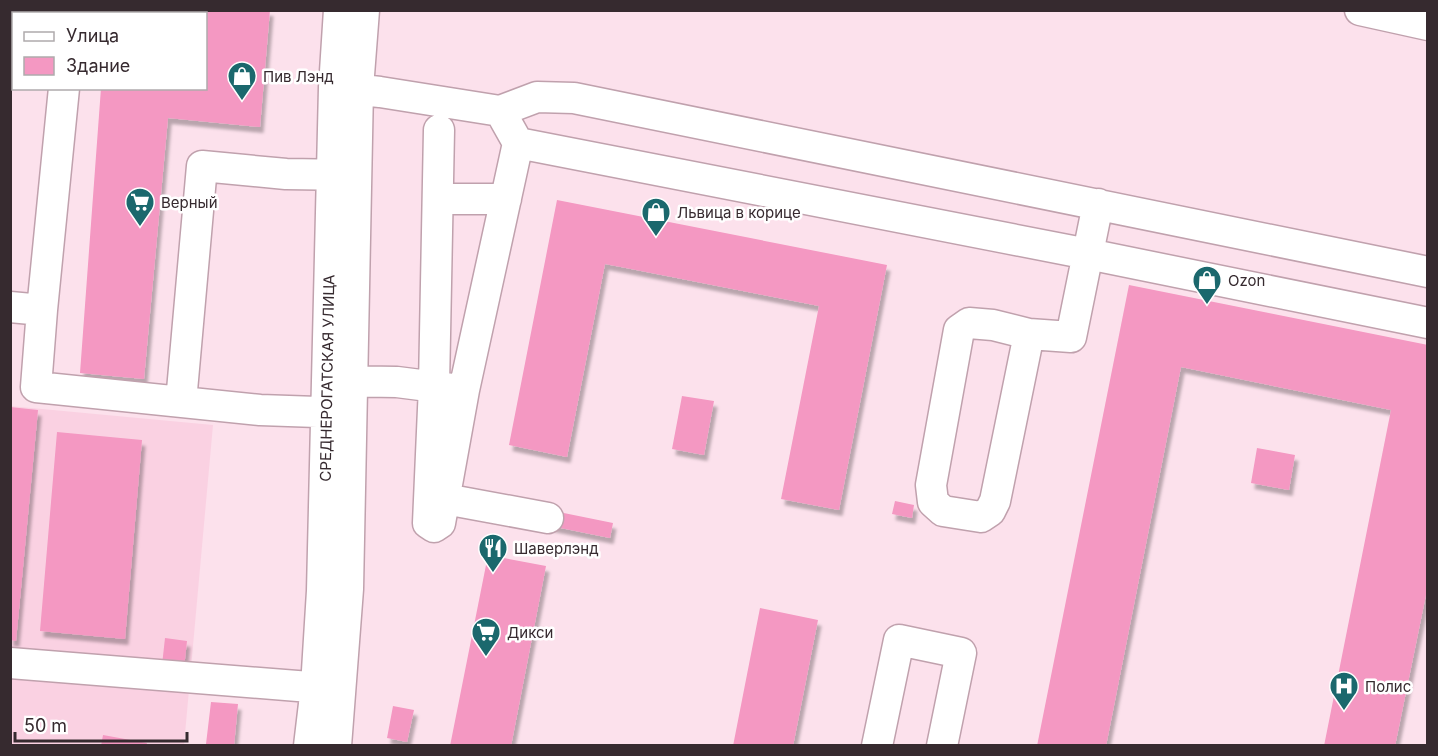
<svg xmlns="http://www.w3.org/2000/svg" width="1438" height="756" font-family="Inter,sans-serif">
<defs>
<filter id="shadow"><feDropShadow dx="3.5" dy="6" stdDeviation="1.5" flood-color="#0004"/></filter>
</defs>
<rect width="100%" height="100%" fill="#fce1ec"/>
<path fill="#fad1e2" d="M10,406L213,425L184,745H11Z"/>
<path fill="#f498c2" filter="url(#shadow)" d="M201,10H270L260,127L168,118L144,379L80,373L101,88H206V14H201Z
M557,200L887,265L839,510L781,499L819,306L621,267L605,264L567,457L509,445Z
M1129,285L1428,345V585L1395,746H1324L1391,410L1181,367L1106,746H1037Z
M682,396L714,401L704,455L672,449Z
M10,407L38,410L16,641L10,640Z
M57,432L142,440L125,639L40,631Z
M1257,448L1295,455L1289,490L1251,483Z
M895,501L914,505L912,518L892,514Z
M549,510L613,523L610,538L546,525Z
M488,555L546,566L511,746H450Z
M760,608L818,620L793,746H733Z
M165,638L187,641L184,668L162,665Z
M211,702L238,704L234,746L206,744Z
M393,706L414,710L407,742L387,738Z
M103,735L147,743L146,746H101Z"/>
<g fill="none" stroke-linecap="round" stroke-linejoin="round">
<g stroke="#c0a1ad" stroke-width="33">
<path id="minor" d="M1360,10L1428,25
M71,14V10
M334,87L380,92L500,111L518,143L464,390L440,523L434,527L428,523L434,386L439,130
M500,111L537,97L574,98L1428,272
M518,143L1088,254L1428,323
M438,199H506
M10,307L42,310L36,387L260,410L346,413
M42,310L64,88
M1029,334L993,325L969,323L959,330L931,485L933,502L943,511L981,517L990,511L995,501L1029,334L1071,337L1098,204
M333,381L397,382L452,389
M181,402L202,166L286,174L352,175
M445,499L548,518
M10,663L335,689
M309,746L316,687L322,591L334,87L339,10
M336,746L348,589L358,88L364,10
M877,746L899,640L961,653L942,746"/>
</g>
<use href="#minor" stroke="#fff" stroke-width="30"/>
</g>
<defs>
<g id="shop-pin" transform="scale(1.5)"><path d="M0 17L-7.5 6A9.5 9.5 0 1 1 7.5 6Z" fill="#1b686d" stroke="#fff"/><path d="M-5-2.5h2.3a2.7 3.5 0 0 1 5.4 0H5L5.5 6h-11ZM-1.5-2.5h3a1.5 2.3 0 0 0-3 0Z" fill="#fff"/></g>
<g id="supermarket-pin" transform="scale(1.5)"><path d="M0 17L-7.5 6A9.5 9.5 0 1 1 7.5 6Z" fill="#1b686d" stroke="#fff"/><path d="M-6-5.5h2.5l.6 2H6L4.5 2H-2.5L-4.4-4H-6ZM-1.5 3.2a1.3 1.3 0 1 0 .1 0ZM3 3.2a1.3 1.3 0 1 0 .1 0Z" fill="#fff"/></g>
<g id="restaurant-pin" transform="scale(1.5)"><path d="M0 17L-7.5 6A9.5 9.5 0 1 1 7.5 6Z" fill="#1b686d" stroke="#fff"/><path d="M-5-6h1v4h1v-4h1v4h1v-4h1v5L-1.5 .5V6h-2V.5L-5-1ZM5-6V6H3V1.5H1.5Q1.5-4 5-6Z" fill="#fff"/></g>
<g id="hospital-pin" transform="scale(1.5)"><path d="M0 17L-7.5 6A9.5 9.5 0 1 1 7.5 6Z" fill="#1b686d" stroke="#fff"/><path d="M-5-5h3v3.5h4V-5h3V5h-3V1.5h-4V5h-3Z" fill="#fff"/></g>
</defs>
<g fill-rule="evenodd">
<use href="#shop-pin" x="242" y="76"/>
<use href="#supermarket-pin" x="140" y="202"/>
<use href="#shop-pin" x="656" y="212"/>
<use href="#shop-pin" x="1207" y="280"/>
<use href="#restaurant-pin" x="493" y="548"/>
<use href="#supermarket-pin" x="486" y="632"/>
<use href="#hospital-pin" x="1344" y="686"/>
</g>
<g text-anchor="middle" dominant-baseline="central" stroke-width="5" stroke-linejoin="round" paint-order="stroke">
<g font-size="15" fill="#362a2f" stroke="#fff" text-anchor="start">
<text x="263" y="76">Пив Лэнд</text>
<text x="161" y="202">Верный</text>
<text x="677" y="212">Львица в корице</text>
<text x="1228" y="280">Ozon</text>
<text x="514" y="548">Шаверлэнд</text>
<text x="507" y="632">Дикси</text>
<text x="1365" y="686">Полис</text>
</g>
<g font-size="15" fill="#362a2f" stroke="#fff">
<text transform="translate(327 378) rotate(-89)">СРЕДНЕРОГАТСКАЯ УЛИЦА</text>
</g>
</g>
<rect width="1438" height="756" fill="none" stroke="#362a2f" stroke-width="24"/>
<rect x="12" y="12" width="195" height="78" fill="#ffffff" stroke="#afaaac" stroke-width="1.5"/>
<rect x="24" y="32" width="30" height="9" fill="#ffffff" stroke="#afaaac" stroke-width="1.5"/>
<text x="66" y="42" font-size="18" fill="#362a2f">Улица</text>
<rect x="24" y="57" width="30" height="18" fill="#f498c2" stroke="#afaaac" stroke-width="1.5"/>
<text x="66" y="72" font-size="18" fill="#362a2f">Здание</text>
<path d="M15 732v9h172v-9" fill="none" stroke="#362a2f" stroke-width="3"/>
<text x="24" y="732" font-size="18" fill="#362a2f" stroke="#ffffff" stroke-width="4.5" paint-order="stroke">50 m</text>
</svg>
